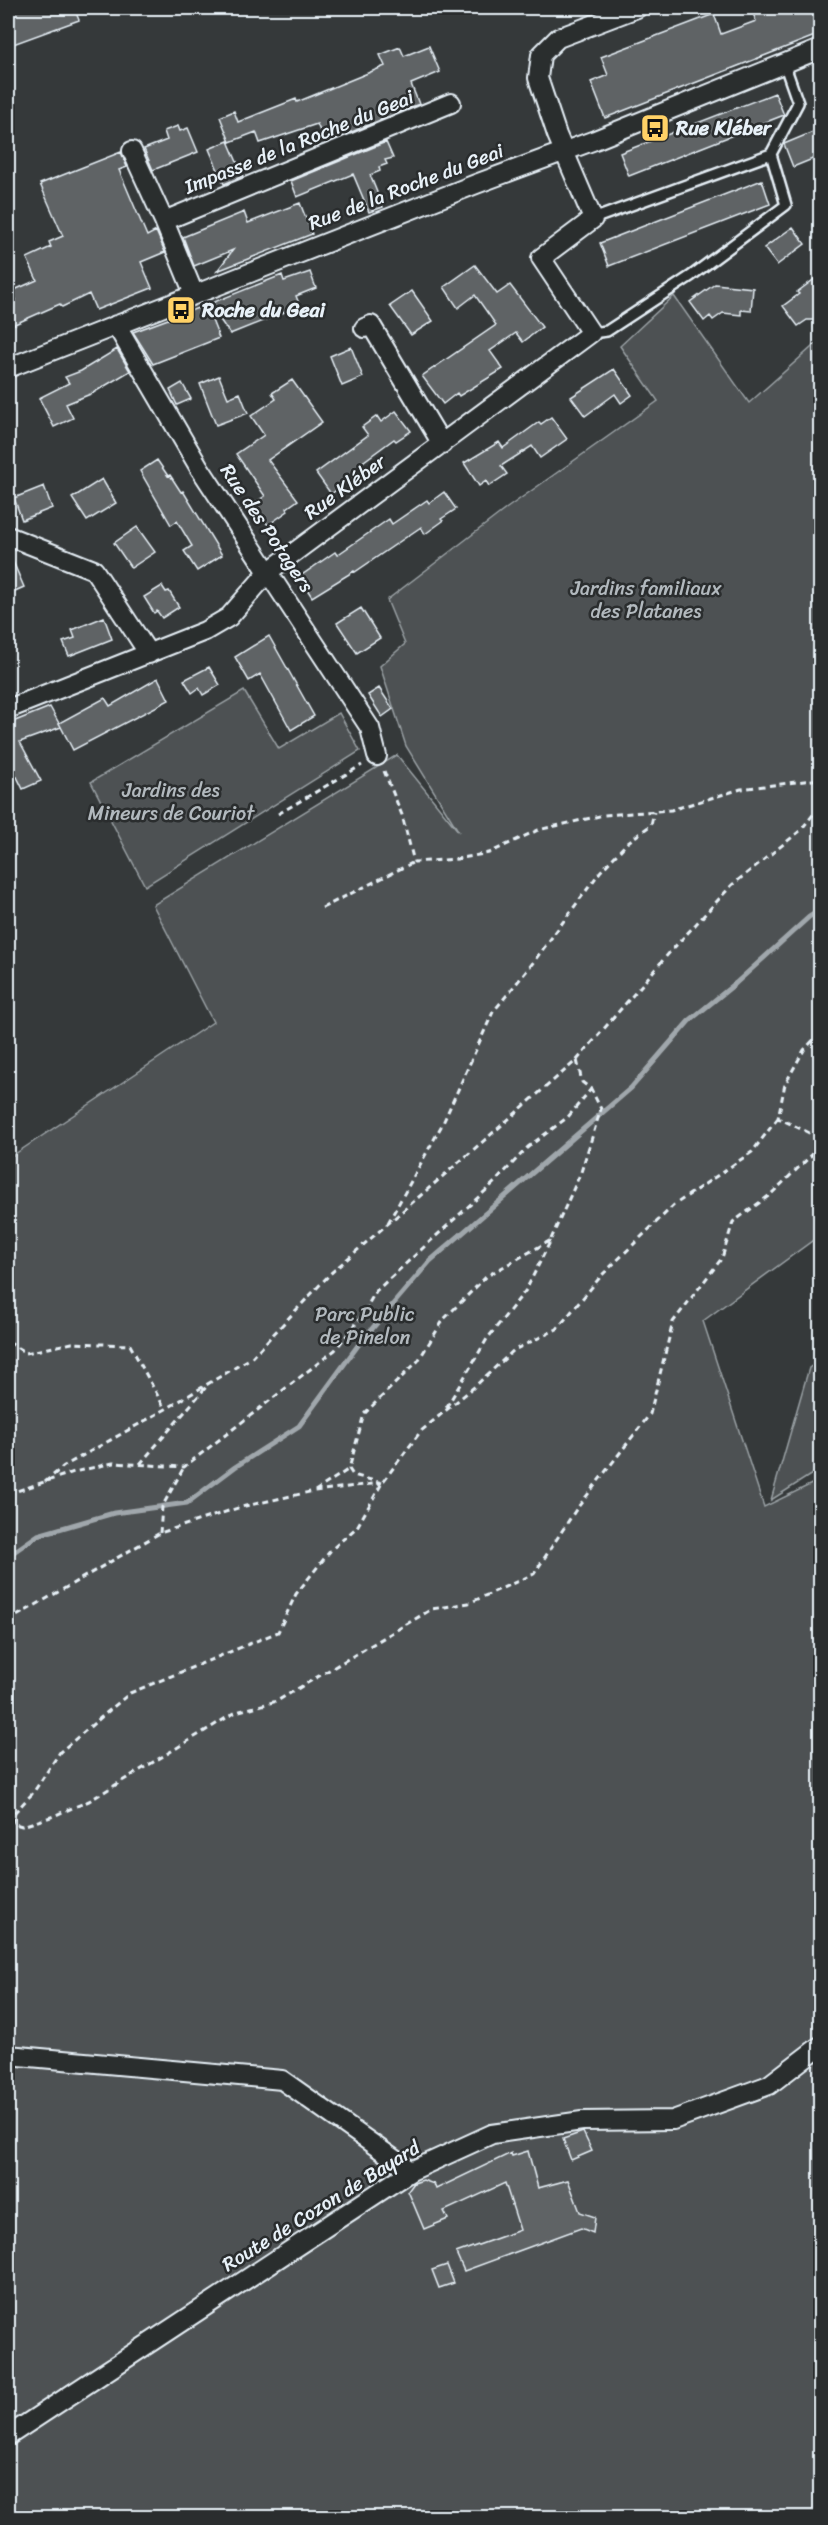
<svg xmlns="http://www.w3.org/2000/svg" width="828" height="2525" font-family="Sriracha,sans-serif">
<rect width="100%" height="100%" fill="#35393a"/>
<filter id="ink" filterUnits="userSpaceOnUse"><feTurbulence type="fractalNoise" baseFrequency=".0167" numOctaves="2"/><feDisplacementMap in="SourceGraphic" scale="12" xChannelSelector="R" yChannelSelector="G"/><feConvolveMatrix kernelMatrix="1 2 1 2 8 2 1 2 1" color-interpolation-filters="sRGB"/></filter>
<g filter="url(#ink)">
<path fill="#4d5152" stroke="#9aa1a5" stroke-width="1.5" d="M674,296L749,403L820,340V1049L814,1058L820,1064V1235L703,1321L764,1507L820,1480V2517L8,2518V1164L12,1156L213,1022L153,905L397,755L459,832L406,746L380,666L405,644L387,600L507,508L658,401L620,346Z
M244,691L279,749L339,713L360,751L145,886L91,782Z
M820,1360V1469L771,1500L809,1368Z"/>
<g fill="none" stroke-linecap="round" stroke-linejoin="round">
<path stroke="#a0a7ac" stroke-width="5" d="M8,1556L38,1535L114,1513L187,1503L235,1467L299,1426L359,1344L430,1261L631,1088L689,1021L736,983L809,917L820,910"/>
</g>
<path fill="#5f6365" stroke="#e8f1f8" stroke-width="1.5" d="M8,8H74L79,20L8,46Z
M751,8H816L820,19V34L605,118L591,82L608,75L601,57L714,14L721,34L756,21Z
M429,46L440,72L411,84L419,104L325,143L317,124L260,143L256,132L230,142L220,117L234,111L238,122L296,99L297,102L385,66L380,55L400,47L404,56Z
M775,93L784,115L629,176L620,153Z
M178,126L180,131L188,128L198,152L153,170L144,149L167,140L164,131Z
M820,129V156L793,167L784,144Z
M228,141L243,176L224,184L209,149Z
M386,142L393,158L385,160L387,164L379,167L380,171L370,175L383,207L369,212L353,174L297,197L291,181Z
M121,152L127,167L119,170L147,236L156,231L165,252L141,262L152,288L96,310L89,294L62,307L60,304L8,327V304L16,300L12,291L37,280L27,258L51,247L49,242L63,236L40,184Z
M762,180L770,204L609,266L600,243Z
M300,203L312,234L217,271L233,250L194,266L183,237L244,212L248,223Z
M793,227L805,244L777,265L764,248Z
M475,265L497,294L510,285L542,327L523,342L516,333L490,351L503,369L459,396L457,393L443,404L422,376L496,325L475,295L458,308L444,287Z
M310,272L316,288L296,296L300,306L230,334L209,304L282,275L284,281Z
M820,275V303L818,304L817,320H807L798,326L783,306L799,294L797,292Z
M715,284L753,288L751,311L741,310V315L723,313L713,320L710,316L704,321L690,302Z
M412,291L433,321L411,335L390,306Z
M206,305L219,338L153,364L133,332Z
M351,347L363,377L342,386L330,356Z
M117,349L130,371L93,393L66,404L73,418L54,427L39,398L69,383L65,377L81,371Z
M614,369L632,395L621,403L615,394L585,416L571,397Z
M219,376L228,398L240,393L248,413L216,425L200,384Z
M292,380L322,422L268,460L298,500L287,508L288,511L268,525L253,504L265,496L236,454L264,435L251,416L276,399L272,393Z
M182,383L191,399L177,405L170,390Z
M396,411L411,431L396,441L394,439L360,464L362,471L331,494L316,473L368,435L362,427L377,416L381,422Z
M551,417L567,439L540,458L532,446L501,466L507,474L489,486L486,481L479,486L464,463L499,442L503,448L539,422L541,424Z
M157,460L168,476L170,475L181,492L183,491L222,555L197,571L184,551L192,546L177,521L171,525L140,471Z
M102,479L116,503L87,521L72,498Z
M44,486L52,508L22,520L14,498Z
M444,492L456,509L441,519L443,521L425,534L421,527L355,572L354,571L312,597L299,577L335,552L337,555L389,519L392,524L427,500L429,503Z
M137,527L155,552L131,568L114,543Z
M8,550L24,587L8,594Z
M162,586L166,592L169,591L179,607L162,618L157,611L154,613L144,597Z
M361,608L380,638L357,653L337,623Z
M104,617L112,639L69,656L63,642L75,638L72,630Z
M269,636L314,716L291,730L260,674L249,681L235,657Z
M209,667L220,685L203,695L199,688L192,693L184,680Z
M158,678L169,700L73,750L59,723L105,698L110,706Z
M379,688L393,709L382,717L368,695Z
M50,707L61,727L20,742L41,781L23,789L17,777L8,780V720L10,723Z
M583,2132L592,2151L571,2160L563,2139Z
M528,2151L538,2188L568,2180L580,2212L595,2217L593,2233L581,2228L464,2271L456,2253L520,2230L505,2183L444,2211L448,2219L424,2229L408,2191L414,2183L423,2180L434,2184L436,2189L511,2153L512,2156Z
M447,2265L454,2283L439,2288L432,2270Z"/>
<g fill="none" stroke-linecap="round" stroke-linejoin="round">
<g stroke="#e8f1f8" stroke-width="14">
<path id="lane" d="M593,219L771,154
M591,333L607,331L691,276L786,205L771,154L798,103L784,63"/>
</g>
<g stroke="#e8f1f8" stroke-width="22">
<path id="street" d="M132,151L164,221
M194,294L164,221L451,103
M116,325L199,467L370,728L377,756
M364,328L371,325L442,444
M8,368L476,184L595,140L820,49
M8,536L94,570L149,654
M8,709L205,631L229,617L269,571L591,333L541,258L593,219L557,135L538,78L541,55L558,38L637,8
M8,2055L282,2080L411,2171
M8,2436L411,2171L492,2134L582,2121L673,2120L769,2085L820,2046"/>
</g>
<path stroke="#e8f1f8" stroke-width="3" stroke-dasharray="6 4.5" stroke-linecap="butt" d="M384,771L402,815L414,862L457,859L489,853L538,830L604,815L671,810L741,789L820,779
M278,814L362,765
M322,908L414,862
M820,1033L804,1050L785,1084L778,1118L820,1138
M778,1118L752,1152L674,1205L602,1275L557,1329L514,1350L473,1388L421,1431L382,1483L357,1527L331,1550L296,1594L278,1632L130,1693L60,1752L33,1793L15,1812L12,1823L22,1826L51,1817L89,1801L236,1712L277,1701L432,1609L469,1603L534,1574L575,1511L650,1414L673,1322L722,1258L733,1222L770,1195L820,1147
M388,1223L443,1123L493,1012L529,968L600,872L628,842L651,825L654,812
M551,1239L581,1172L601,1109L591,1089L582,1082L577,1060
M8,1342L26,1353L72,1343L130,1345L165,1409
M140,1464L207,1386
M45,1482L64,1466L166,1409L251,1358L331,1273L577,1060L670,952L732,885L800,831L820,806
M382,1483L353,1475L349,1469L364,1414L418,1361L444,1319L487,1276L551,1240L526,1290L487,1339L446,1408
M315,1491L349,1469
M8,1494L74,1472L113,1463L184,1467L335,1350L359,1320L376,1291L495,1182L528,1147L568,1117L591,1089
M160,1533L162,1507L184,1467
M8,1621L160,1533L241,1507L314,1491L380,1483"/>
<use href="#lane" stroke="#2a2d2e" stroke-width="9"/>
<use href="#street" stroke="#2a2d2e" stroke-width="18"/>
</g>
</g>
<defs>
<g id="bus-square" transform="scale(1.5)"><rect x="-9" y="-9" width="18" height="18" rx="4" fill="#ffd166" stroke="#2a2d2e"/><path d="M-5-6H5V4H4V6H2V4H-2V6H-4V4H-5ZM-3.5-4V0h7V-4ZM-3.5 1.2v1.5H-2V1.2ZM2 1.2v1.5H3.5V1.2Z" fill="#111"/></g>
</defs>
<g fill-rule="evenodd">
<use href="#bus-square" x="655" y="128"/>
<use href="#bus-square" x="181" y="310"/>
</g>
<g text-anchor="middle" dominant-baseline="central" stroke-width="5" stroke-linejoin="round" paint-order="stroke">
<g font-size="20" font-weight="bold" fill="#e8f1f8" stroke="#2a2d2e" text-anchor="start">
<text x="676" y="128">Rue Kléber</text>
<text x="202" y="310">Roche du Geai</text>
</g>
<g font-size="20" fill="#e8f1f8" stroke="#2a2d2e">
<text transform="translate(299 142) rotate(-22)">Impasse de la Roche du Geai</text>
<text transform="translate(406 187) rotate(-21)">Rue de la Roche du Geai</text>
<text transform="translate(345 487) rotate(-36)">Rue Kléber</text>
<text transform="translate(267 528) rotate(56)">Rue des Potagers</text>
<text transform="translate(321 2206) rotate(-32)">Route de Cozon de Bayard</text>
</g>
<g font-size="20" fill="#b2b9be" stroke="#2a2d2e">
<text x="646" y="588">Jardins familiaux<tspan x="646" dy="23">des Platanes</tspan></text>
<text x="171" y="790">Jardins des<tspan x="171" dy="23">Mineurs de Couriot</tspan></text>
<text x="365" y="1314">Parc Public<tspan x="365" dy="23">de Pinelon</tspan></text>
</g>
</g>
<rect width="828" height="2525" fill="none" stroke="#2a2d2e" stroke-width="30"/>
<rect x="15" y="15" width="798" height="2495" fill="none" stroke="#e8f1f8" stroke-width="2" filter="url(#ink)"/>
</svg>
